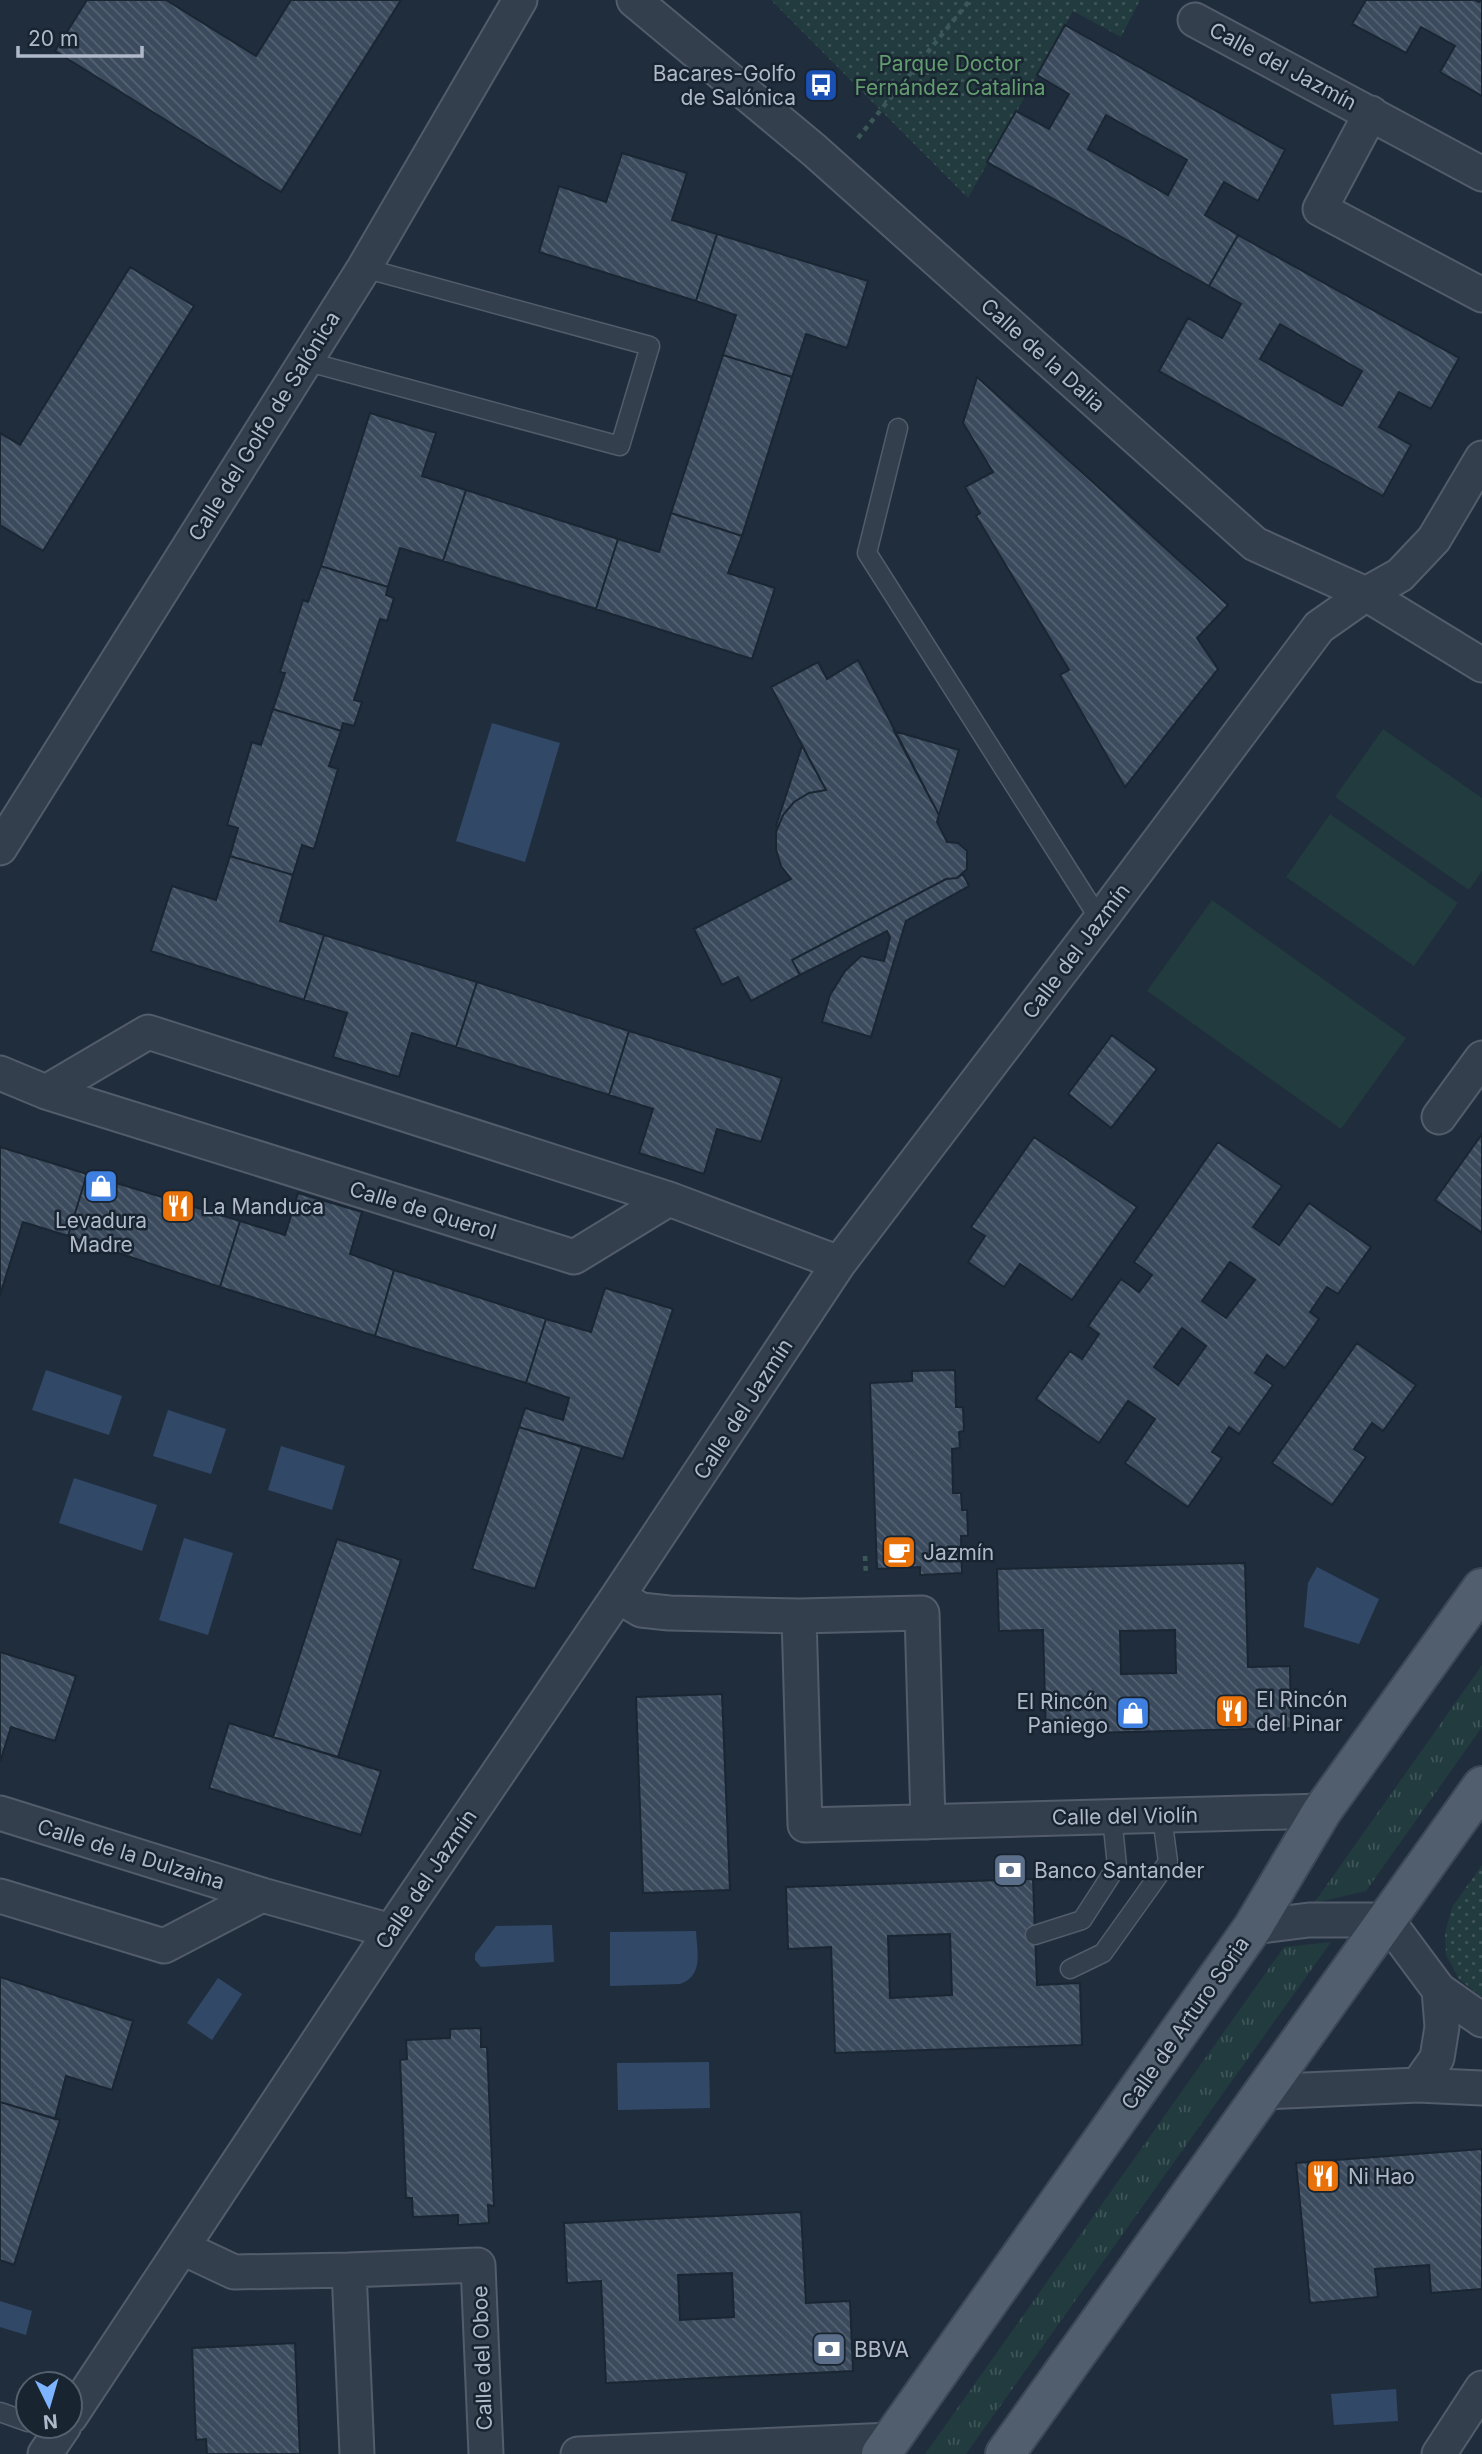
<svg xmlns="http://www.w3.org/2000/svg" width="1482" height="2454" font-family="Inter,sans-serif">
<defs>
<pattern id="grass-tufts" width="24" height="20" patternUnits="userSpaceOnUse" patternTransform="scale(1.75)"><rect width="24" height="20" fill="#223b3e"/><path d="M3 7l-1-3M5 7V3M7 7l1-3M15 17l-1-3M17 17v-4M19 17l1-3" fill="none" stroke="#405559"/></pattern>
<pattern id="park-dots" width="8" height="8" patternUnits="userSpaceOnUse" patternTransform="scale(1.75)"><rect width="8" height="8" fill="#223b3e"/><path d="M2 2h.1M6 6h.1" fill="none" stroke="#405559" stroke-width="1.8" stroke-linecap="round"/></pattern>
<pattern id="building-back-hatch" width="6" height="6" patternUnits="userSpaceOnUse" patternTransform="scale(1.75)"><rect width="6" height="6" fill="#3b4b5d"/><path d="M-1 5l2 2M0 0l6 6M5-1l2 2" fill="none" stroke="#556373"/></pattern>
</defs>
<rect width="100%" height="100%" fill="#202d3d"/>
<path fill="url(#grass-tufts)" d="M1482,1665V1727L1366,1891L1314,1903Z
M1331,1942L966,2454H925L1284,1947Z"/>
<path fill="url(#park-dots)" d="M771,0H1140L1121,37L1073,11L968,198Z
M1482,1865V1997L1459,1979L1446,1955L1445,1933L1452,1907Z"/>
<path fill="#223b3e" d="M1383,729L1482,798V871L1469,890L1335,797Z
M1330,814L1458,903L1414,966L1286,877Z
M1212,900L1406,1038L1341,1129L1147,991Z"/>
<path fill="#314866" d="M492,723L560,743L525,862L456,841Z
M46,1370L122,1396L109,1435L32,1410Z
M168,1410L226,1429L211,1474L153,1456Z
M281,1446L345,1466L332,1510L268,1490Z
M74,1478L157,1505L142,1551L59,1523Z
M184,1538L233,1553L208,1635L159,1620Z
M1317,1567L1379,1599L1359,1644L1304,1627L1308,1583Z
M552,1925L554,1962L481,1967L475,1960V1954L496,1926Z
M696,1931C697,1951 704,1976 680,1984L610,1986V1932Z
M218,1978L242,1994L212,2040L187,2023Z
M709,2062L710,2108L618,2110L617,2063Z
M0,2301L32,2311L26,2335L0,2327Z
M1396,2389L1398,2421L1334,2425L1331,2394Z"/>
<path fill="url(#building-back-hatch)" stroke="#1b2633" stroke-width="2" fill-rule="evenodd" d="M87,0H166L256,56L291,0H401L281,192L55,51Z
M1366,0H1475L1479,2L1482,0V96L1440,72L1455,46L1421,27L1406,53L1352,24Z
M1065,25L1285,150L1258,201L1224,182L1205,215L1238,235L1209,286L987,162L1016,111L1049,129L1069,94L1037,75ZM1106,115L1187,160L1168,195L1088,149Z
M622,153L687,173L672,220L717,234L696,301L539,252L559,186L606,202Z
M717,234L868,281L847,348L806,334L792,377L723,355L736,315L696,301Z
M1238,235L1459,358L1431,409L1399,392L1379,427L1411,445L1383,496L1159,371L1188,318L1222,338L1241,304L1209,286ZM1280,324L1362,371L1342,406L1260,359Z
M130,267L194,306L43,551L0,525V433L20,445Z
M723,355L792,377L742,536L671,513Z
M977,377L1228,605L1197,638L1218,669L1125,787L1060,675L1069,670L976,516L980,513L965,487L993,472L963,423Z
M370,413L436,433L422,476L466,490L443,561L400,548L388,587L321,566Z
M466,490L618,539L596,609L443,561Z
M671,513L742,536L728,573L775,588L752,659L596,609L618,539L659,552Z
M321,566L388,587L386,595L394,598L387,621L380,619L354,700L362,702L354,726L343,723L341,731L273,709L285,673L280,672L303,600L308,602Z
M858,660L939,815L937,822L947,842L958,843L967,851V869L957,878L946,879L792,960L800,975L751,1001L738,977L722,985L694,929L791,879L781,866L776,849V832L783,815L794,802L809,793L826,790L771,687L818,662L827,679Z
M273,709L341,731L329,766L338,769L314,849L302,845L293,875L230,856L238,828L227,825L252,742L261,745Z
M894,731L959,750L939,815Z
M802,746L826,790L809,793L794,802L783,815L778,827L776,826Z
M230,856L293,875L280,921L324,935L304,1000L151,951L172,886L216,900Z
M963,874L969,886L906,921L871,1037L822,1022L830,995L845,971L861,956L884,961L890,937L887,931L800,975L792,960L946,879L957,878Z
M324,935L477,982L456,1047L412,1033L399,1077L333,1057L347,1013L304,1000Z
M477,982L629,1031L609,1095L456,1047Z
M629,1031L782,1078L761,1142L717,1129L704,1174L639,1153L653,1109L609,1095Z
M1112,1035L1157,1069L1111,1128L1068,1094Z
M1482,1134V1233L1435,1200Z
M1034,1137L1137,1207L1072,1300L1020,1264L1004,1287L968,1262L985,1236L971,1227Z
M1218,1142L1282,1186L1253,1227L1279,1245L1309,1203L1371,1247L1338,1294L1327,1287L1310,1312L1319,1319L1285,1368L1267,1355L1255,1373L1273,1385L1239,1434L1229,1427L1212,1452L1222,1458L1188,1507L1125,1463L1155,1419L1128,1401L1099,1443L1036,1399L1070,1351L1082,1359L1099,1334L1088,1326L1121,1279L1139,1292L1152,1275L1134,1262ZM1230,1262L1255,1280L1226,1318L1202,1301ZM1182,1328L1206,1346L1178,1385L1154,1367Z
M0,1147L87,1174L68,1236L23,1222L0,1295Z
M87,1174L240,1221L220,1287L68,1236Z
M298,1193L362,1212L350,1254L394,1270L375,1336L220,1287L240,1221L285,1235Z
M394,1270L546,1319L526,1383L375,1336Z
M605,1288L673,1309L623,1459L519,1427L525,1408L563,1420L569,1398L526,1383L546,1319L591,1332Z
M1357,1343L1416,1385L1383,1431L1372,1423L1354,1449L1366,1457L1332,1505L1272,1463Z
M955,1370L956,1407H963L964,1431L959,1432L960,1448L952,1449L953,1493H961L962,1510H967L968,1536H961L962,1573L920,1575V1567L877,1569L870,1383L912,1381V1371Z
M519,1427L582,1447L535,1589L472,1569Z
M337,1539L401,1560L338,1757L273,1737Z
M1245,1563L1248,1667L1290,1666L1291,1728L1046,1734L1043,1630L999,1631L997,1569ZM1175,1630L1176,1673L1121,1674L1120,1631Z
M0,1652L76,1676L55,1741L11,1727L0,1762Z
M722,1694L730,1890L643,1893L636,1697Z
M229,1723L381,1771L361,1835L209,1788Z
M1033,1879L1037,1985L1080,1983L1082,2045L835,2053L831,1947L788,1949L786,1887ZM950,1934L952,1995L890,1998L888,1936Z
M0,1977L133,2021L112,2090L66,2076L55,2119L0,2102Z
M481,2028V2047H487L494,2206L488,2205L489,2223L458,2225V2215L413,2217L412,2198H406L400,2060L407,2059L406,2040L450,2038V2029Z
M0,2102L60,2120L14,2265L0,2260Z
M1482,2149V2289L1431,2293L1429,2265L1375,2269L1378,2297L1310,2303L1296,2163Z
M801,2212L806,2303L850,2301L853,2371L606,2383L601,2281L567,2283L564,2223ZM732,2273L734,2317L680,2320L678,2275Z
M295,2343L300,2454H207L206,2439L196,2440L192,2348Z"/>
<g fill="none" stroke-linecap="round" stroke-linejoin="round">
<g stroke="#525c6a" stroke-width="21">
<path id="service" d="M305,361L620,446L650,346L364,268
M898,428L867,553L1100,920
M1035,1935L1082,1920L1117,1866L1112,1817
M1070,1969L1103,1953L1168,1862L1162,1816
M0,2412L28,2422"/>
</g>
<g stroke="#525c6a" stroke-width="37">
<path id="minor" d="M634,0L814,150L1255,544L1366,594L1482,665
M1195,20L1482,174
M1371,113L1320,209L1482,295
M0,848L364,268L520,0
M0,1073L46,1092L574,1257L669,1199
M46,1092L148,1032L669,1199L839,1263
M1439,1117L1482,1058
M618,1596L641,1610L669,1613L799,1616L922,1613L928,1822
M799,1616L805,1825L1322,1811
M0,1813L262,1895L391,1931
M0,1896L164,1946L262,1895
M1253,1927L1309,1920H1387L1439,1990L1482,2020
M1418,2085L1437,2058L1442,2027L1439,1990
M1262,2092L1418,2085L1482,2088
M183,2248L234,2272L349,2270L478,2265L486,2454
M349,2270L357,2454
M70,2417L391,1931L618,1596L839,1263L1100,920L1319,627L1366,594L1400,575L1434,539L1482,458
M45,2454L64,2426
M578,2454L890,2440
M1439,2454L1482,2388"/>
</g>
<g stroke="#3d4856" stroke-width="42">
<path id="primary" d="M881,2454L1253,1927L1322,1811L1482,1588
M1005,2454L1482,1786"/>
</g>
<path stroke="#3c5758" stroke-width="4.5" stroke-dasharray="5 5" stroke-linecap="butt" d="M858,138L970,0
M865,1556L866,1576"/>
<use href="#service" stroke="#343f4d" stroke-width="18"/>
<use href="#minor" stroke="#343f4d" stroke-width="33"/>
<use href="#primary" stroke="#515e6d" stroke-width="38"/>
</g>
<defs>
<g id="bus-square" transform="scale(1.75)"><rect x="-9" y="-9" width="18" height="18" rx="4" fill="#1a4fb4" stroke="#192431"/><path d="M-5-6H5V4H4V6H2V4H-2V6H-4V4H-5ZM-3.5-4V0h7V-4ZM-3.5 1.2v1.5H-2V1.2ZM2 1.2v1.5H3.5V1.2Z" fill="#fff"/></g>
<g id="shop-square" transform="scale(1.75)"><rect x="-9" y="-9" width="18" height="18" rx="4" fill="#3f7fe0" stroke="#192431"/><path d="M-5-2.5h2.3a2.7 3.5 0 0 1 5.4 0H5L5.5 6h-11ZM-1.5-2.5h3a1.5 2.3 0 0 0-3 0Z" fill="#fff"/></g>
<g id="restaurant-square" transform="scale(1.75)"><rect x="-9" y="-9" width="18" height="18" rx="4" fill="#e8710a" stroke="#192431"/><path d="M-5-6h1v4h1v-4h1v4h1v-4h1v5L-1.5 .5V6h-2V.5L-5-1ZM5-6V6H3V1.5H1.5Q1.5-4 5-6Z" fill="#fff"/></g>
<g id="cafe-square" transform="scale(1.75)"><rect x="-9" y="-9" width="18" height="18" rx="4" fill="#e8710a" stroke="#192431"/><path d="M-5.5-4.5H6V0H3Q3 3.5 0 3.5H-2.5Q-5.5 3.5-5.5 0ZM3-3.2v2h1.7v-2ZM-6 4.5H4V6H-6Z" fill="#fff"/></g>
<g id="bank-square" transform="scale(1.75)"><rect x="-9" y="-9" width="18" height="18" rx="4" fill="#5c6f8a" stroke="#192431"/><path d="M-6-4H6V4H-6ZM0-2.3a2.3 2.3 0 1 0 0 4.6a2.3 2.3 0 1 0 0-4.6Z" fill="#fff"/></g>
</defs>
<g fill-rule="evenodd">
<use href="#bus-square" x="821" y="85"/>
<use href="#shop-square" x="101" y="1186"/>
<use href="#restaurant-square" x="178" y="1206"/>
<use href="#cafe-square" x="899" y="1552"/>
<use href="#restaurant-square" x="1232" y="1711"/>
<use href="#shop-square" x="1133" y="1713"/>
<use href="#bank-square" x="1010" y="1870"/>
<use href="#restaurant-square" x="1323" y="2176"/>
<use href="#bank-square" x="829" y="2349"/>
</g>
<g text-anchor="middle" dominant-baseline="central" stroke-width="5" stroke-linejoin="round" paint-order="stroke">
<g font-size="21" fill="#639c6f" stroke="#192431">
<text x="950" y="63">Parque Doctor<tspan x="950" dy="24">Fernández Catalina</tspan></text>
</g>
<g font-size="21" fill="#afb9c9" stroke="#192431">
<text transform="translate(1283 66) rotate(28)">Calle del Jazmín</text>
<text transform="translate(1043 355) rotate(42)">Calle de la Dalia</text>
<text transform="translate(264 426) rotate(-58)">Calle del Golfo de Salónica</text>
<text transform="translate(1076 951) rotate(-53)">Calle del Jazmín</text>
<text transform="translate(423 1210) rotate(17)">Calle de Querol</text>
<text transform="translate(743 1409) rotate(-57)">Calle del Jazmín</text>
<text transform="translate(1125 1816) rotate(-1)">Calle del Violín</text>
<text transform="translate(131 1854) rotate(17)">Calle de la Dulzaina</text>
<text transform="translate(426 1879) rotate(-56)">Calle del Jazmín</text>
<text transform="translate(1185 2023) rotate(-55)">Calle de Arturo Soria</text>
<text transform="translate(482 2358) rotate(-92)">Calle del Oboe</text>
</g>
<g font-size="21" fill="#afb9c9" stroke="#192431" text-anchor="start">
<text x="796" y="73" text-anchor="end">Bacares-Golfo<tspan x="796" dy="24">de Salónica</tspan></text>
<text x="202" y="1206">La Manduca</text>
<text x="101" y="1220" text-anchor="middle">Levadura<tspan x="101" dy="24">Madre</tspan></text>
<text x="923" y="1552">Jazmín</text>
<text x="1256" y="1699">El Rincón<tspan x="1256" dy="24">del Pinar</tspan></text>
<text x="1108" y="1701" text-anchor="end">El Rincón<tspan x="1108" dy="24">Paniego</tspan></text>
<text x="1034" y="1870">Banco Santander</text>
<text x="1348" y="2176">Ni Hao</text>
<text x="854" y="2349">BBVA</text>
</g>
</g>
<g transform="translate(49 2405) rotate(175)"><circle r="33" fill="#192431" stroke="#55606e" stroke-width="2"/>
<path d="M0-5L12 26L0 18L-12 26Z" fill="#7db3ff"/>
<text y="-10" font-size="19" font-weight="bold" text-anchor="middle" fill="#afb9c9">N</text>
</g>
<path d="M18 46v10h124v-10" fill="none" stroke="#afb9c9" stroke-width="3.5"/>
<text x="28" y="46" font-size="21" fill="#afb9c9" stroke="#192431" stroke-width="5" paint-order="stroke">20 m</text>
</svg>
